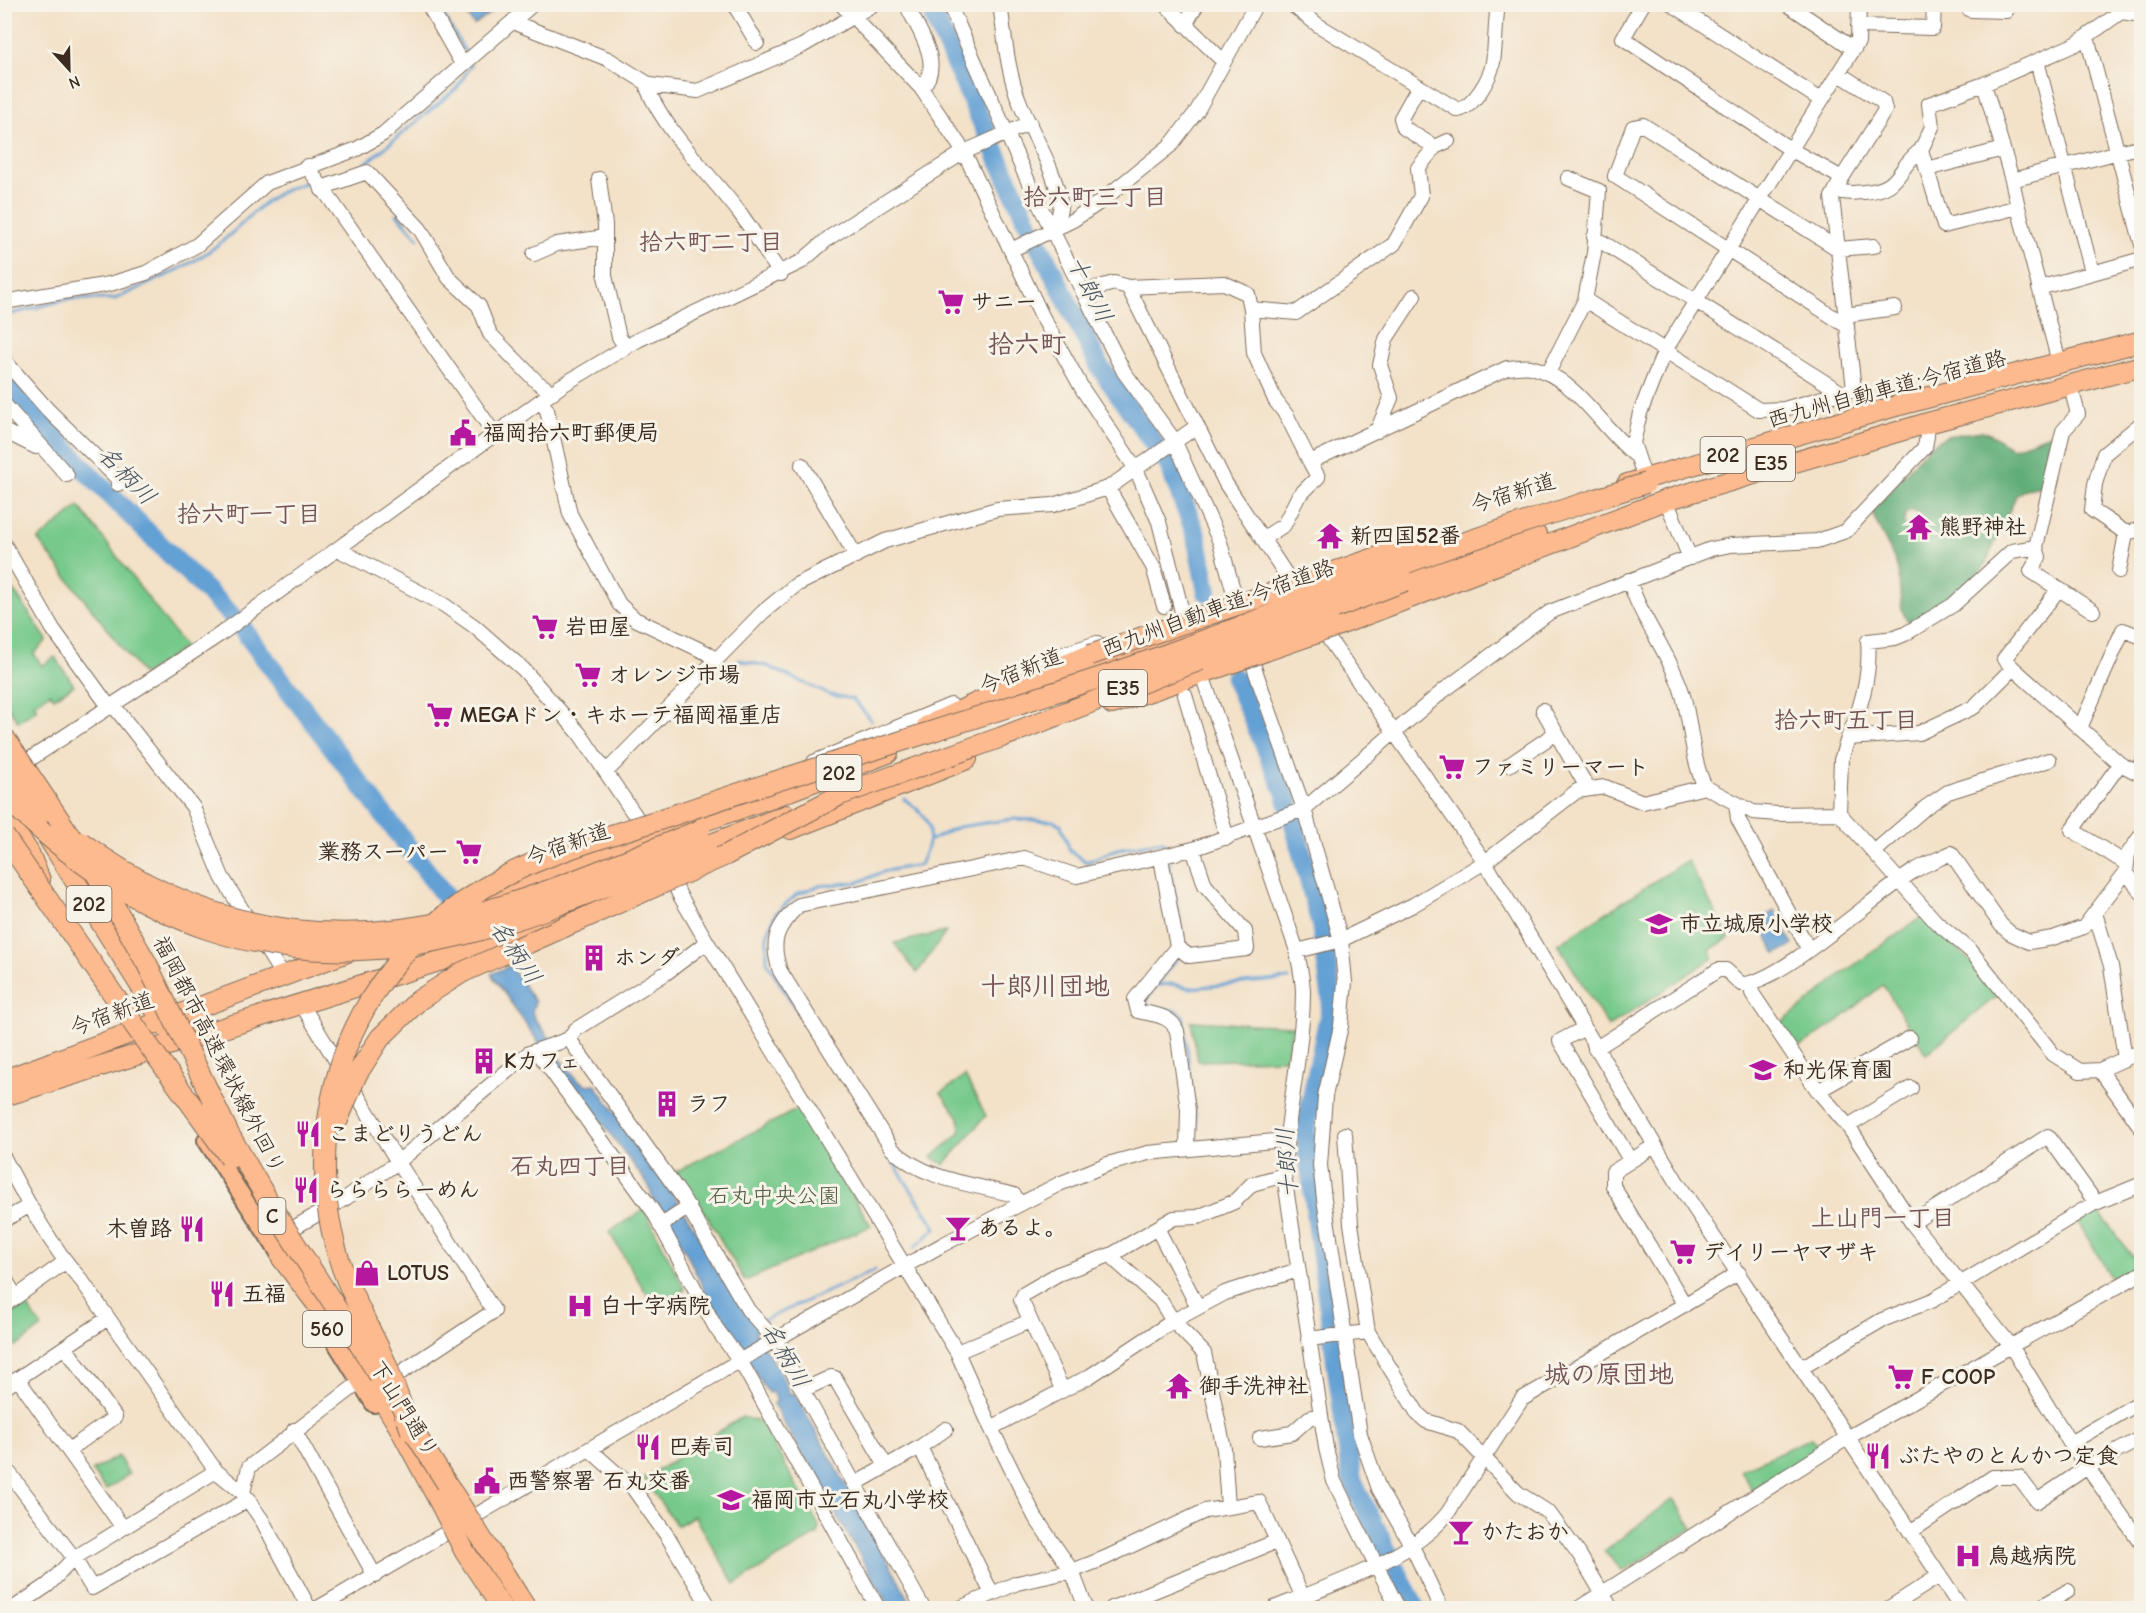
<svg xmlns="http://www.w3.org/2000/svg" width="2146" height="1613" font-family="'Comic Neue','Klee One',sans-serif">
<rect width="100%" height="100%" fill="#f7f3e8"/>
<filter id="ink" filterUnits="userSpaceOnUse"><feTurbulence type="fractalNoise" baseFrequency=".0167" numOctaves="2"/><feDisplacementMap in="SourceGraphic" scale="12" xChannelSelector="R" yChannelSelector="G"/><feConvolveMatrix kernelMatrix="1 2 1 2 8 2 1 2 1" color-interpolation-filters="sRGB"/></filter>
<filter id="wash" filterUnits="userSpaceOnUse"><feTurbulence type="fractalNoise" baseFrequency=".008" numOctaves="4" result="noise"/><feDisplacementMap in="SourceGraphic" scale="24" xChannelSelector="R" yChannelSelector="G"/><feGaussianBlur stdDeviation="1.35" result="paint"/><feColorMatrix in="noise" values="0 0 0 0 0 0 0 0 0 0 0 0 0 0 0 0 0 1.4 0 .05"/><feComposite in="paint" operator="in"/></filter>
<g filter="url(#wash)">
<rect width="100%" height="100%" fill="#f3e1c8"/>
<path fill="#76c98b" stroke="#587a54" stroke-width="1.5" d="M79,506L185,647L143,675L38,540Z
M14,591L47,640L34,654L42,666L55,657L74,685L54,698L50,693L34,704L37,709L18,722L5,702V597Z
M1687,860L1729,938L1710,950L1713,958L1608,1027L1558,944Z
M1923,916L1971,962L2000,993L1926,1054L1883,985L1838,1021L1796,1049L1778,1025L1813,999L1839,976Z
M946,932L917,973L894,943Z
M1191,1021L1293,1026L1285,1059L1198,1061Z
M965,1076L986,1116L944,1165L932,1157L960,1133L959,1117L941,1093Z
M800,1108L871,1226L745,1281L702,1208L673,1173Z
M644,1209L685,1290L654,1306L609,1232Z
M2098,1211L2141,1268L2114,1282L2078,1222Z
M22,1299L42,1327L16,1347L5,1333V1311Z
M742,1417L761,1422L819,1526L818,1534L735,1584L694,1516L677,1526L644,1479Z
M1811,1438L1820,1450L1751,1490L1741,1470Z
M118,1456L129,1474L106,1490L92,1471Z
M1673,1499L1693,1528L1623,1571L1604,1551Z"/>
<path fill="#60ad77" stroke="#4e6c4a" stroke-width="1.5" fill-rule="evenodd" d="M1982,431C1995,434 2001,444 2013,448L2050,434L2057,435L2049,479L2043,486L2025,489L2016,496L1984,567L1939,613L1914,627C1896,615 1902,590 1898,571C1893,549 1878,532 1872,511L1929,446L1947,436ZM1912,510L1919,513L1929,536L1914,542L1904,523L1905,514Z"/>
<path fill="#63a0d4" stroke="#4f6579" stroke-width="1.5" d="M460,5V4L501,5L474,25Z
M1775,911L1793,945L1776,954L1758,920Z
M510,966L535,1002L532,1012L535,1019L552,1041L554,1053L578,1080L587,1085L595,1084L665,1182L758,1329L755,1331L757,1337L779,1370L790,1394L794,1393L798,1399L914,1608H890L773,1404L777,1401L772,1392L768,1393L705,1292L685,1250L652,1197L649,1186L601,1121L576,1096L491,974Z"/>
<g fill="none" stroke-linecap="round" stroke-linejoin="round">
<path stroke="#63a0d4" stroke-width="3" d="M437,4L467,55
M354,170L365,164L457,88L471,65
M323,179L337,176
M397,214L418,238
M4,316L68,299H114L126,294C154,281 183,269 208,252C249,225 259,192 313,181
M739,660L767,666L830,695L853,699L871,720
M931,840L958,827L1013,819L1053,821L1061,825L1070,851L1087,862L1117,849L1163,841L1166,847
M1169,862L1184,946
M1178,957L1147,998V1006L1178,1011L1183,1016L1193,1100
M1157,985L1173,984L1189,988L1289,979
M811,1033L767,962V936L775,914L797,894L818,886L859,882L885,871L920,865C934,833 935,820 904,799
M1194,1109L1197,1127
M887,1153L936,1228L914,1248
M764,1320L875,1270"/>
<path stroke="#63a0d4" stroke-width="20" d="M928,4L1027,221L1101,369L1169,465L1196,535L1207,592
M4,381L92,477L235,619L465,922
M1235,678L1286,794L1321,925L1332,1001L1305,1131L1352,1481L1415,1608"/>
</g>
</g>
<g filter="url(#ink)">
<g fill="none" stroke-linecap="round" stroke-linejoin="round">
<g stroke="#7b6a5a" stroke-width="16">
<path id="minor" d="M428,4L462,64
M734,4L757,43
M841,4L921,88L964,152L1042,316L1083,390L1136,469L1159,522L1187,631
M906,4C918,30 945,65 921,88
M949,4L1032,190L1083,292L1114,283L1128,287L1224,283L1248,294L1251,309L1296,313L1394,244L1421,196L1418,168L1435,147
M1000,4C1005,38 1007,71 1020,103C1033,136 1053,165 1060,201C1062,210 1056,217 1059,227
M1165,4L1224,62
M1291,4L1318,25L1458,110C1474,107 1491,77 1493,62C1496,43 1495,23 1498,4
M1643,4L1623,38L1790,149L1842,178L1885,110L1883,102L1838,73
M1672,4L1821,100
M1787,4L1854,49
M1965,4L1970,10L2006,11L2009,4
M2142,15L2121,12L2076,44L1984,84L1929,104L1932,127L1921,150L1944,226L2018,207L2012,180L2142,146
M514,20L520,25L608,59L650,85L698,91L802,46L874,4
M1185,25L1197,4
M1858,26L1933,28L1934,4
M2087,37L2142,245
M2037,61L2092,272
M1984,84L2012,180
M650,85L648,90C668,135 709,173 739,212C753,230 766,254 781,274
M1419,86L1401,118L1404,128L1435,147L1448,141
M307,166L494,433
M1927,169L2003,149
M599,179L605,225V276L619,337L626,347
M322,190L327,186L367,172L420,229L449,278L479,306L490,334L537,382L553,393
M1836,190C1846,194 1854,193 1864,192C1903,189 1895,169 1921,150
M2018,207L2059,362
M1594,237L1842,393
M1011,250L1073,220L1100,202L1171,145L1197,111L1256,4
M534,254L557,244L605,237
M1128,287L1226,484L1297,591
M2039,288L2142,259
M1083,292L1124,372L1174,440L1220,542L1255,670L1304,809L1341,940L1345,982L1341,1026L1325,1096L1320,1165L1324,1199L1360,1434L1379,1489L1412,1546L1441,1608
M1585,300L1759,410L1784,409L1854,389L1832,197L1842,178
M4,302L110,284L146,273L197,245L267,183L357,149L383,134L533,4
M1251,309L1254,353L1275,400L1287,416L1310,462L1507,368C1515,368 1524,365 1531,367C1575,377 1601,427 1634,454
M1845,315L1895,308
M1847,326L1615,176L1633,127L1643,125L1838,249L1874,246
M4,360L48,410L120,481L118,484
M1548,373L1585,300L1594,253L1599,191L1568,178
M2070,384L2078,414L2063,431L2036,547L2039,557L2031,571L2093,611
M541,402L547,410L570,514L619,604L635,619L707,653L715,660
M4,404L67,475
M4,431L36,447
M1377,431L1391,398L1380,365L1386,339L1414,296
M802,465L856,556
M1645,479L1633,443L1640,413L1664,352L1858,42L1859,4
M1108,488L1153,567L1164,606
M1666,500L1690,558
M2126,533L2092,510L2095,484L2104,454L2142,423
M1262,539L1284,525L1298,497L1318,477L1310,462
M4,544L53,629L110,708
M339,550L444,605L474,626L523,669L580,734L645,830
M2119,571L2126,533L2142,529
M1629,580C1641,619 1668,651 1681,689C1692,720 1690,756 1705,787
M1319,625L1485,862L1677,1182L1961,1608
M1199,666L1297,951C1299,964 1303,979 1303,992C1303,1053 1286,1113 1284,1175L1326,1448L1334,1481L1398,1608
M2013,668L2004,659L2059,589
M1012,677L1057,656L1097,643
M1185,695L1227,838
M113,705L193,807L222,877L250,923
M1543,710L1588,789
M2080,728L2123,630L2142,637
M1848,738C1861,708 1871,674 1868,641L1895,638L1905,634L1953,605L2012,551L2036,547
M814,762L951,705
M2141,763L2142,762
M2120,764L2072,830L2127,864
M1509,765L1556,733
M15,769L222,633L561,386L638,340L801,262L830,237L964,152L1030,123
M606,772L763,612L796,585L885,541L997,509L1053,505L1108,488L1196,427
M1736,803L1738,819L1809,950
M1839,813L1841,760L1848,738L1919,733L1974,707L2013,668L2120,764L2142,775
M1874,852L1926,807L1948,792L2049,760
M1161,858L1177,947L1135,999L1138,1011C1154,1015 1171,1015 1177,1031L1188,1110L1187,1147
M2126,872L2142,893
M670,873L679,894L707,942L957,1352L991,1428L1035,1517L1072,1571L1086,1608
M2095,913L2111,966L2125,1059
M260,939L284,978
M1177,947L1189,956L1247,949L1245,931L1205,885L1193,849
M1297,951L1341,940L1413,905L1485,862L1577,791L1605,787L1643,802L1705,787L1753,812L1777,814L1839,813L1936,922L1971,951L2053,1054L2080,1071L2100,1070L2142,1051
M1751,985L1752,993L1818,1091L1848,1126L1912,1223L2011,1346L2142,1273
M302,1005L398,1162L494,1311L385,1383
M1583,1029L1560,1041L1630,1160
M569,1039L681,1195L748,1310L775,1340L923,1608
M1595,1049L1718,970H1726L1741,984C1777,986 1877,893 1914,871C1925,864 1939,859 1951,853L2001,925L2010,933L2029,942L2053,938L2084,927L2126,872L2128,854L2142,834
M537,1051L653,1211L716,1328L741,1362L878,1608
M2100,1070L2142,1129
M1818,1091L1910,1038
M1848,1126L1911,1088
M1345,1134L1351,1224L1368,1332L1418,1414L1426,1421L1458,1431L1518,1493L1549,1513L1579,1554L1611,1608
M1654,1146L1613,1172V1186L1685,1305
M4,1158C27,1201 49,1244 82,1281L216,1471L243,1493
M1020,1204L1014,1195C972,1184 924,1180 892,1149L780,971C770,941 776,927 799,905L1024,858L1077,876L1193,849L1304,809L1443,691L1550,612L1711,549L1731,545L1817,541L1846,531L1925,447L1927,436L1924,424
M4,1220L29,1206
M1912,1223L2048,1136L2096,1203
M660,1226L689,1207
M288,1231L346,1198L398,1162L529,1053L569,1039L575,1030L666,973L707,942
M1113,1254L1117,1262L1160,1300L1173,1321L1204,1353L1224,1449L1228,1507
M4,1277L16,1297L4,1305
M16,1297L65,1262
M1198,1307L1157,1228L1174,1218L1198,1217L1234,1202L1252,1184L1284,1175
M1308,1339L1368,1332
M65,1347L115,1417L69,1450
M957,1352L1030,1321
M1801,1368L1882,1320L1933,1300L2093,1204L2142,1184
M18,1379L123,1528
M4,1388L108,1318
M1062,1389L1021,1300L1024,1294L1058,1274L1113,1254L1157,1228
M803,1390L831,1377L835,1378L886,1466
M991,1428L1090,1376L1173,1321L1225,1293L1298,1270
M294,1430L375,1576
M1260,1438L1292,1433L1309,1418L1320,1415
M2070,1443L2142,1544
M920,1447L992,1594
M589,1449L633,1488L668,1537L710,1608
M4,1466L74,1558L92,1588L249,1499
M855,1484L920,1447L946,1429
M1910,1532L1993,1477H2019L2037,1501L2086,1468L2142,1438
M14,1608L48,1585L74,1558L216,1471
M309,1608L262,1520L243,1493L249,1467L360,1382
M318,1608L775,1340L942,1245L1059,1184L1108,1164L1148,1153L1285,1140
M960,1608L1017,1583L1072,1571L1105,1558L1205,1511L1259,1502L1308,1608
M1112,1608L1275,1542
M1274,1608C1328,1586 1410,1560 1447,1514L1522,1399L1739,1273
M1579,1608L1847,1438L2011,1346L2070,1443L2142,1401
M1889,1608L1939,1576
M2039,1608L2068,1591"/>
</g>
<g stroke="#7b6a5a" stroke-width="20">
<path id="major" d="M206,1140L288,1267
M331,1335L374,1404"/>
</g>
<g stroke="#7b6a5a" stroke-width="22">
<path id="highway" d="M1627,484L1896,406L2142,341
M1405,581L1537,536
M1334,627L1666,500L1924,424L2142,366
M1051,685L1198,630
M1112,704L1214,669
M927,726L1013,686L1090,655
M4,815L29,853L40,880
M791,829L967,759
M47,836L168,1030
M706,846L787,815
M462,907L789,791L888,753
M4,1080L353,950
M4,1096L465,953L595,904
M281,1257L352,1350L398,1425L438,1499
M493,1573L515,1608"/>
</g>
<use href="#minor" stroke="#fff" stroke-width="14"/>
<use href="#major" stroke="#fcba8e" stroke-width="16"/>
<use href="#highway" stroke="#fcba8e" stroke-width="20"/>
<g stroke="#7b6a5a" stroke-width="22" stroke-linecap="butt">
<path id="highway-bridge" d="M1090,655L1378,557L1424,545
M1214,669L1334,627
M4,737L98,877L147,964L229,1134L273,1209L379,1375
M4,767L45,811
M4,795C132,925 277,979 458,936C543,916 624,878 706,846
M4,836L144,1039L230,1158
M81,842C193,925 319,952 456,919C540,898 620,862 700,830
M337,1122L357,1074L380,1038L419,1000L463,972L726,855L840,795L1002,737L1405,581
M405,1418L526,1608
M411,1431C402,1407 394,1384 385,1361C371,1330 354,1301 342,1268C312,1181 322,1079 370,1000C403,946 450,905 505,876C561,848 621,833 680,813C812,768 945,728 1077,685C1198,646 1315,596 1434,553C1504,528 1575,506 1646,483
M438,1499L465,1552L502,1608"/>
</g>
<use href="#highway-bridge" stroke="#fcba8e" stroke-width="20"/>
</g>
</g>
<defs>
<g id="supermarket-bare" transform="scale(2.07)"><path d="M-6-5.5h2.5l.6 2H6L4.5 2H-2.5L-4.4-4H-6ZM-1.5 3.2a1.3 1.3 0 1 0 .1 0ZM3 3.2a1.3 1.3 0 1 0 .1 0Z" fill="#b5179e" stroke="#f7f3e8" stroke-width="2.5" paint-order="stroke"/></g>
<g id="civic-bare" transform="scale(2.07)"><path d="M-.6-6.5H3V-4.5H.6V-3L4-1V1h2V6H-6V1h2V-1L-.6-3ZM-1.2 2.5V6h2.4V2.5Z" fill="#b5179e" stroke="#f7f3e8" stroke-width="2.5" paint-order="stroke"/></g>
<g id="temple-bare" transform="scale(2.07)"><path d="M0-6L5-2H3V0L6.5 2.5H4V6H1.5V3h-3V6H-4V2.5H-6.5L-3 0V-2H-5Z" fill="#b5179e" stroke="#f7f3e8" stroke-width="2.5" paint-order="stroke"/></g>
<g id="school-bare" transform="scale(2.07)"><path d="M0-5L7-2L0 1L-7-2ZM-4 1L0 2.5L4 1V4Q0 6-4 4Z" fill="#b5179e" stroke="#f7f3e8" stroke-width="2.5" paint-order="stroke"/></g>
<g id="building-bare" transform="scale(2.07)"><path d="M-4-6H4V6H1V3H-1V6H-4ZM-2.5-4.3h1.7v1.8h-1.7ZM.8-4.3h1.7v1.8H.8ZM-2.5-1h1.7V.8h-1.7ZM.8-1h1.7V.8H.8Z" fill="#b5179e" stroke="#f7f3e8" stroke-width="2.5" paint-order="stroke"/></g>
<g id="restaurant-bare" transform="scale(2.07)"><path d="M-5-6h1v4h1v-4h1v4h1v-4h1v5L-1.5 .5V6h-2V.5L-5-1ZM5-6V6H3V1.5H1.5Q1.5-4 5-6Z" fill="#b5179e" stroke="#f7f3e8" stroke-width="2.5" paint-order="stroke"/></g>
<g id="bar-bare" transform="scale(2.07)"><path d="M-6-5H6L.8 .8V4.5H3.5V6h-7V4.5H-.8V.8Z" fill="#b5179e" stroke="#f7f3e8" stroke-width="2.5" paint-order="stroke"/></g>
<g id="shop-bare" transform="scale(2.07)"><path d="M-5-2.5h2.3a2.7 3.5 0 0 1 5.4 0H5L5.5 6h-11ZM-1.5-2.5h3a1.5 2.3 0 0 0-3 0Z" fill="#b5179e" stroke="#f7f3e8" stroke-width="2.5" paint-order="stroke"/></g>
<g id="hospital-bare" transform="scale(2.07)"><path d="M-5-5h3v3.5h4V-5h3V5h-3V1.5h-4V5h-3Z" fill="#b5179e" stroke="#f7f3e8" stroke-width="2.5" paint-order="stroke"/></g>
</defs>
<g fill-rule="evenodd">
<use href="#supermarket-bare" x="951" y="302"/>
<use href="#civic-bare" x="463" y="433"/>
<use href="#temple-bare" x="1919" y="527"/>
<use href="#temple-bare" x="1330" y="536"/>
<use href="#supermarket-bare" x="545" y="627"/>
<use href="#supermarket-bare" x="588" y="675"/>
<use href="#supermarket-bare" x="440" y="715"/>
<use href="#supermarket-bare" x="1452" y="767"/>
<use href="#supermarket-bare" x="469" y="852"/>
<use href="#school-bare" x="1659" y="924"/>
<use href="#building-bare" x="594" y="958"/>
<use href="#building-bare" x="484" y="1061"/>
<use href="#school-bare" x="1763" y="1070"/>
<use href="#building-bare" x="667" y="1104"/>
<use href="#restaurant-bare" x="308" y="1134"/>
<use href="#restaurant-bare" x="306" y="1190"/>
<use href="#bar-bare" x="958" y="1228"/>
<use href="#restaurant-bare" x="192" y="1229"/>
<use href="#supermarket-bare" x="1683" y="1252"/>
<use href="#shop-bare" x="367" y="1273"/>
<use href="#restaurant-bare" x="222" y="1294"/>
<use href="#hospital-bare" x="580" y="1306"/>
<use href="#supermarket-bare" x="1901" y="1377"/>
<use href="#temple-bare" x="1179" y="1386"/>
<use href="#restaurant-bare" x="648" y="1447"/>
<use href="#restaurant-bare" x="1878" y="1456"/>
<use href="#civic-bare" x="487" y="1481"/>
<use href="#school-bare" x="731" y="1500"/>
<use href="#bar-bare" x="1461" y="1532"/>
<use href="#hospital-bare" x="1968" y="1556"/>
</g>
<g text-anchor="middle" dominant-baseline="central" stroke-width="6" stroke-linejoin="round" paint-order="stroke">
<g fill="#f7f3e8" stroke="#73665b" stroke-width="1.5">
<rect x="1700.5" y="437" width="45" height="36" rx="4.5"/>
<rect x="1747" y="445" width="48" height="36" rx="4.5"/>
<rect x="1099" y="670" width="48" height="36" rx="4.5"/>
<rect x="816.5" y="755" width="45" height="36" rx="4.5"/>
<rect x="66.5" y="886" width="45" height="36" rx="4.5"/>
<rect x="258.5" y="1198" width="27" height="36" rx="4.5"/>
<rect x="303" y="1311" width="48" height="36" rx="4.5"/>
</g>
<g font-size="21" font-weight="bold" fill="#3b2a1e">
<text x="1723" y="455">202</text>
<text x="1771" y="463">E35</text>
<text x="1123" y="688">E35</text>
<text x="839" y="773">202</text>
<text x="89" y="904">202</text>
<text x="272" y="1216">C</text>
<text x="327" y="1329">560</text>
</g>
<g font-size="22" font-weight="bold" fill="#3b2a1e" stroke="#f7f3e8" text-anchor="start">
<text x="971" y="302">サニー</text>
<text x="483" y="433">福岡拾六町郵便局</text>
<text x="1939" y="527">熊野神社</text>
<text x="1350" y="536">新四国52番</text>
<text x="565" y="627">岩田屋</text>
<text x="608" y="675">オレンジ市場</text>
<text x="460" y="715">MEGAドン・キホーテ福岡福重店</text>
<text x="1472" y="767">ファミリーマート</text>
<text x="449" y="852" text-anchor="end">業務スーパー</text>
<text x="1679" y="924">市立城原小学校</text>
<text x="614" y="958">ホンダ</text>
<text x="504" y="1061">Kカフェ</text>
<text x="1783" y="1070">和光保育園</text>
<text x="687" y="1104">ラフ</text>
<text x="328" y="1134">こまどりうどん</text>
<text x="326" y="1190">ららららーめん</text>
<text x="978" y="1228">あるよ。</text>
<text x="172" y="1229" text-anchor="end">木曽路</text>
<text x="1703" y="1252">デイリーヤマザキ</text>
<text x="387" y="1273">LOTUS</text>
<text x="242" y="1294">五福</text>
<text x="600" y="1306">白十字病院</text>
<text x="1921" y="1377">F COOP</text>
<text x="1199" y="1386">御手洗神社</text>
<text x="668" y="1447">巴寿司</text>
<text x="1898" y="1456">ぶたやのとんかつ定食</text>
<text x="507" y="1481">西警察署 石丸交番</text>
<text x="751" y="1500">福岡市立石丸小学校</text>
<text x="1481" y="1532">かたおか</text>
<text x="1988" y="1556">鳥越病院</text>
</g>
<g font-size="22" fill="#3b2a1e" stroke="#f7f3e8">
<text transform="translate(1887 389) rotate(-15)">西九州自動車道;今宿道路</text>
<text transform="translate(1513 493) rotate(-17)">今宿新道</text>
<text transform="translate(1218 608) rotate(-20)">西九州自動車道;今宿道路</text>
<text transform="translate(1021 671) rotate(-22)">今宿新道</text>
<text transform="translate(568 844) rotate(-19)">今宿新道</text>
<text transform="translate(112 1014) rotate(-20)">今宿新道</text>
<text transform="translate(219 1055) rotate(63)">福岡都市高速環状線外回り</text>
<text transform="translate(404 1409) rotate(58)">下山門通り</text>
</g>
<g font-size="22" fill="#4d5a3f" stroke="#f7f3e8">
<text x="774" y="1196">石丸中央公園</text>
</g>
<g font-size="24" font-weight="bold" fill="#755458" stroke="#f7f3e8">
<text x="1095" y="197">拾六町三丁目</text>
<text x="711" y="242">拾六町二丁目</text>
<text x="249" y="514">拾六町一丁目</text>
<text x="1846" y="720">拾六町五丁目</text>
<text x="570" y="1166">石丸四丁目</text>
<text x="1883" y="1218">上山門一丁目</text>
</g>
<g font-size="24" font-style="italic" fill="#49535e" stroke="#f7f3e8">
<text transform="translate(1090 289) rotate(63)">十郎川</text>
<text transform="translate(127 475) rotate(46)">名柄川</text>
<text transform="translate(516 952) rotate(56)">名柄川</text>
<text transform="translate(1287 1163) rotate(-94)">十郎川</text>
<text transform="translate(786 1355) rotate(60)">名柄川</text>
</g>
<g font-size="26" font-weight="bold" fill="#755458" stroke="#f7f3e8">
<text x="1027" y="345">拾六町</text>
<text x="1045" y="987">十郎川団地</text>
<text x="1609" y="1375">城の原団地</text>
</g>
</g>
<rect width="2146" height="1613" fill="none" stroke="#f7f3e8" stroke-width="24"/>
<g transform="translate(69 69) rotate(158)" stroke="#f7f3e8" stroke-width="4.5" paint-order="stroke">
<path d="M0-4.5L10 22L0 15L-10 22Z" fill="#3b2a1e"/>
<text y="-9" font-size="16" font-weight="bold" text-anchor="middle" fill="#3b2a1e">N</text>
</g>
</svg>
